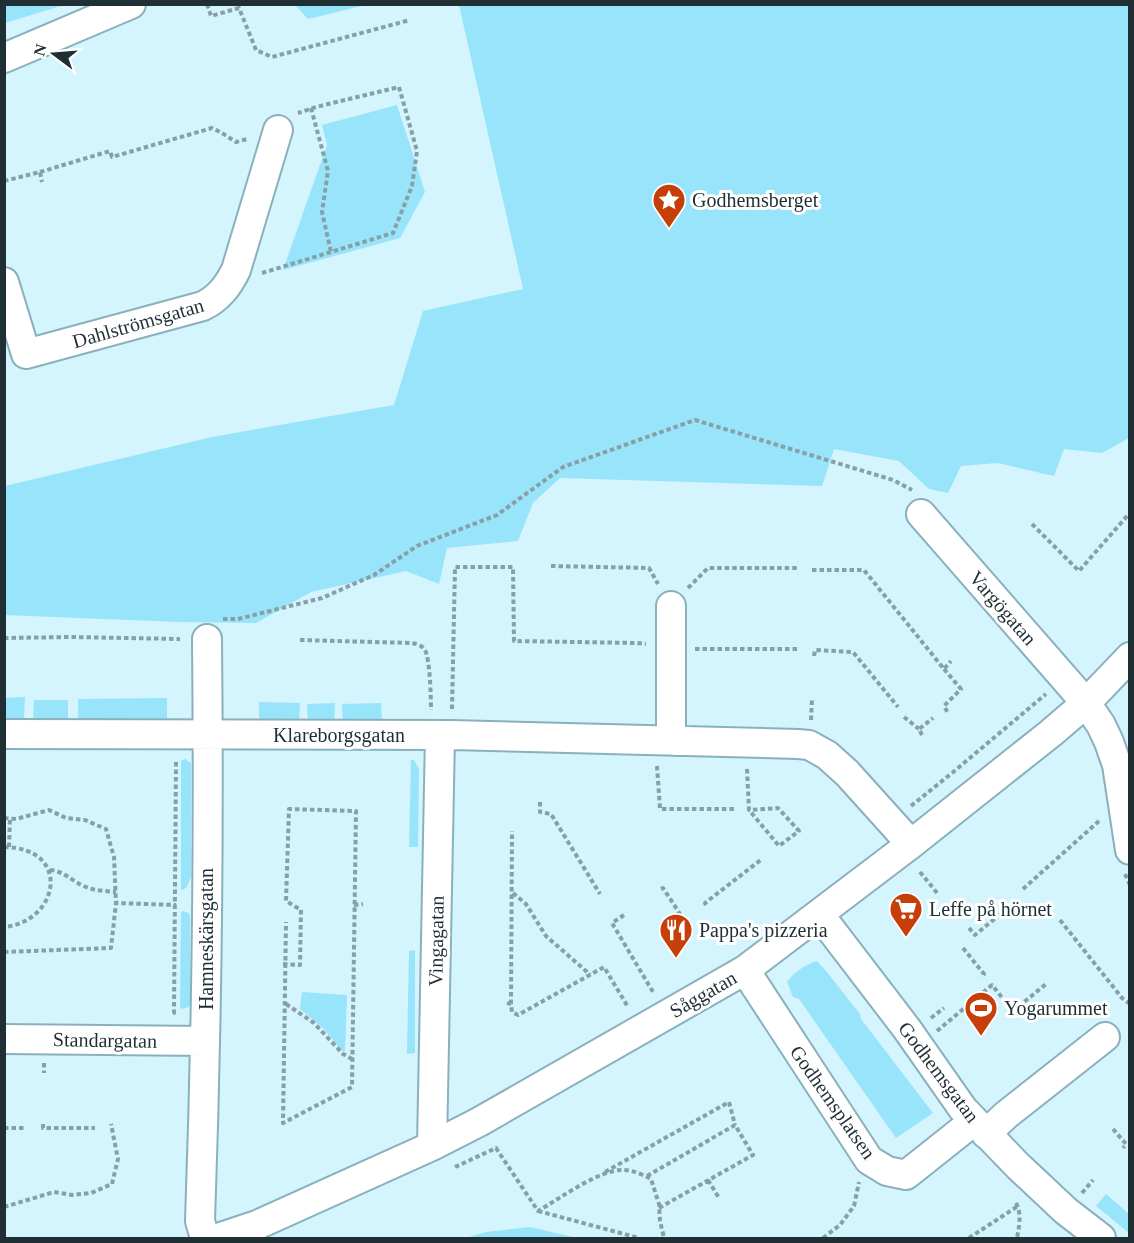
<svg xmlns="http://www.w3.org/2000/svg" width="1134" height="1243" font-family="'Times New Roman',serif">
<rect width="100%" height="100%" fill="#d4f4fe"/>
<path fill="#98e4fa" d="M5,4H64V5L5,23Z
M295,5H366L308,19Z
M459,5H1129V438L1102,453L1064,449L1054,476L998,463L961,466L948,493L929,489L899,461L834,449L822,486L560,478L533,503L518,541L447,548L439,584L406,571L311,592L256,623L178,622L5,615V486L212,437L394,405L423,311L523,289Z
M397,105L425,192L400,238L283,270L327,145L322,125Z
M25,697L24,719L22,721L5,720V698Z
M167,698V719L164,722L78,723V699Z
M34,700H68V720H33Z
M259,702L300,703L299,723H259Z
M335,703L334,725L308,724L307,704Z
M381,703L382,725H343L342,704Z
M185,759L191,763V877L187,887L183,890L181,889V762L182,760Z
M411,760H414L419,769L418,847H409Z
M183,911L189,913L190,916V1005L189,1007L181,1009L180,1007L181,912Z
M415,950V1053L407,1054L409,951Z
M817,961L826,971L860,1014L861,1019L933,1113L896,1138L799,999L793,997L787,982C793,973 806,964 817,961Z
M302,992L347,995L345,1052L342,1051L323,1028L300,1009Z
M1106,1194L1129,1214V1233L1096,1206Z
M530,1227L577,1238H466L486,1232Z"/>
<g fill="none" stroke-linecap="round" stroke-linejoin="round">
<g stroke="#89b1bc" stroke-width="32">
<path id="minor" d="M4,58L131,4
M4,282L26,354L203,306C219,298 228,286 236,270L278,130
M921,514L1086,703L1101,725L1109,742L1117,765L1130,850
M671,606V731L674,741
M4,734L451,735L798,744L809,745L827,755L847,773L911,844
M819,914L907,1029L963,1109L1018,1166L1066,1211L1101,1238
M745,970L869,1160L887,1171L906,1175L974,1121
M4,1039L205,1041
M986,1134L1006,1115L1105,1037
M432,1146L440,735
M205,1238L200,1221C207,1027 209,833 207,639
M218,1238L257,1225L432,1146L479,1122L745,970L911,844L1051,733L1086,703L1130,657"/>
</g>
<path stroke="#87a0a8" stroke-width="4" stroke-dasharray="4.5 3" stroke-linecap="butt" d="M207,4L211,16L239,8L256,50L272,57L410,20
M311,108L328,171L322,212L331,252
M40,172L110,151L112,157L212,128L222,133L236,142L247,139
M4,181L40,172L42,182
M262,273L393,233L412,186L417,151L399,87L316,107L298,113
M1032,524L1079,571L1128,515L1130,517
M551,566L649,568L658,584
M812,570H864L944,669L951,661
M688,588L708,568H799
M223,619H238L322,598L374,575L417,546L497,515L563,467L695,420L893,480L912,490
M4,638L72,637L180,639
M300,640L412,643C416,644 422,645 425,650C430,659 431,698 431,710
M695,649H799
M814,656L815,650L853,652L898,707
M944,669L961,689L944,706L948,713
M452,709L455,567H513L514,641L637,643L646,644
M904,717L919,729
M811,720L812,700
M922,735L919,729L933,718
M657,766L660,809H737
M747,769L749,810L778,808L799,831L779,846L749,810
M540,802V812L551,814L600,894
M911,806L952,773L1046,694
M4,818L16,819L49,810L66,818L85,820L106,829L114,857L116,903L176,905
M4,847C73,848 59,922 4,927
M9,847L10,818
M50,870C64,871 73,882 86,887C95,891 106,891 116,892
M920,872L938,894
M1125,874L1130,885
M661,889L663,888L680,914
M1023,889L1099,821
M513,893L526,904L546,936L586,971L590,975
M354,905L363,904
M706,905L705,903L762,859
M624,915L612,923L653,992
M1060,920L1122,998L1130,1004
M969,928L975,935L1009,907
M963,948L984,974L981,977
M4,952L111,948L116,903
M283,964L300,965L301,910L286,901L289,809L356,811L352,1087L283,1123C284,1056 285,989 286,922
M507,1003L511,1004L512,1012L518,1015L604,967L628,1007
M286,1004L314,1023L343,1054L352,1059
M511,1004L512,831
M173,1013H174L176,761
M931,1018L944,1008
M937,1031L992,985L1013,1011L1046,984
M44,1063V1073
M43,1124V1128H95
M4,1128H25
M1113,1129L1126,1144L1123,1148
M455,1167L496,1148L538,1211C559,1199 600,1169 623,1170C633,1170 643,1175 651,1179L659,1204L660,1221L664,1238
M605,1172L729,1102L735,1125
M647,1176L735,1125L753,1155L659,1208
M708,1180L719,1198
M1082,1193L1093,1180
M1016,1203C1022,1214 1019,1227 1017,1238
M4,1207L54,1192L72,1195L91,1193L112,1184L118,1159L111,1124
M538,1211L639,1238
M823,1238L840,1225L854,1206L859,1182
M969,1238L1018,1206"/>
<use href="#minor" stroke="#fff" stroke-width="28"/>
</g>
<defs>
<g id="sight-pin" transform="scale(1.725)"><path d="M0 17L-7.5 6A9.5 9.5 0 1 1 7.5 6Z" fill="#c63e08" stroke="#fff"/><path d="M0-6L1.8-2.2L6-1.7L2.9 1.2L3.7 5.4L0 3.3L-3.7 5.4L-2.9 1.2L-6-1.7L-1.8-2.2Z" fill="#fff"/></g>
<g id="supermarket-pin" transform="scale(1.725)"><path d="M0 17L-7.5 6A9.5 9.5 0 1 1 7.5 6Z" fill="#c63e08" stroke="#fff"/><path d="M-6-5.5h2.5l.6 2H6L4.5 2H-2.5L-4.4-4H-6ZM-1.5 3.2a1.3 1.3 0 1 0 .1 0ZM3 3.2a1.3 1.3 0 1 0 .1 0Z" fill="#fff"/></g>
<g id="restaurant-pin" transform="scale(1.725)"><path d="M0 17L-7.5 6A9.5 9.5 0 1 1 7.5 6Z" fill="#c63e08" stroke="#fff"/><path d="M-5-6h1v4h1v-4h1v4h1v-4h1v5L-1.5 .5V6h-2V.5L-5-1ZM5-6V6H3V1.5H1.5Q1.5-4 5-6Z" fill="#fff"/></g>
<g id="stadium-pin" transform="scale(1.725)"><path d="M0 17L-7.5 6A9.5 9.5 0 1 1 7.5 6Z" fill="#c63e08" stroke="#fff"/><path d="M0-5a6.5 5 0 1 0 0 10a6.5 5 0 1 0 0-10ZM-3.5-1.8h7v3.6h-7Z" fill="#fff"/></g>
</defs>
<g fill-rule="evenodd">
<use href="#sight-pin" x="669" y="200"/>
<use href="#supermarket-pin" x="906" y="909"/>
<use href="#restaurant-pin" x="676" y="930"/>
<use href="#stadium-pin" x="981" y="1008"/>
</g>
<g text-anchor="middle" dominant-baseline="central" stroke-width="6" stroke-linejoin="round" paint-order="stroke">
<g font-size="20" fill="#1f2f34" stroke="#fff" text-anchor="start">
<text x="692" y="200">Godhemsberget</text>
<text x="929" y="909">Leffe på hörnet</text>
<text x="699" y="930">Pappa's pizzeria</text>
<text x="1004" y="1008">Yogarummet</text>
</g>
<g font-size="20" fill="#1f2f34" stroke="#fff">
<text transform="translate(138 323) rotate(-16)">Dahlströmsgatan</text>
<text transform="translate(1003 608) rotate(49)">Vargögatan</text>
<text x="339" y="735">Klareborgsgatan</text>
<text transform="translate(206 939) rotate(-90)">Hamneskärsgatan</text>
<text transform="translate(436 941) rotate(-89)">Vingagatan</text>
<text transform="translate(703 994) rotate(-30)">Såggatan</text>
<text transform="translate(105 1040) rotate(1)">Standargatan</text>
<text transform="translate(939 1072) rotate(53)">Godhemsgatan</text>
<text transform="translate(833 1102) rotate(55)">Godhemsplatsen</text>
</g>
</g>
<rect width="1134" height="1243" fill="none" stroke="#1f2f34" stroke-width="12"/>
<g transform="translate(54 54) rotate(286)" stroke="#ffffff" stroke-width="4.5" paint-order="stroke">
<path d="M0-4.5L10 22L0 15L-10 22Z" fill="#1f2f34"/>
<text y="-9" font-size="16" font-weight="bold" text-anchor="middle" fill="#1f2f34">N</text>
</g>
</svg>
